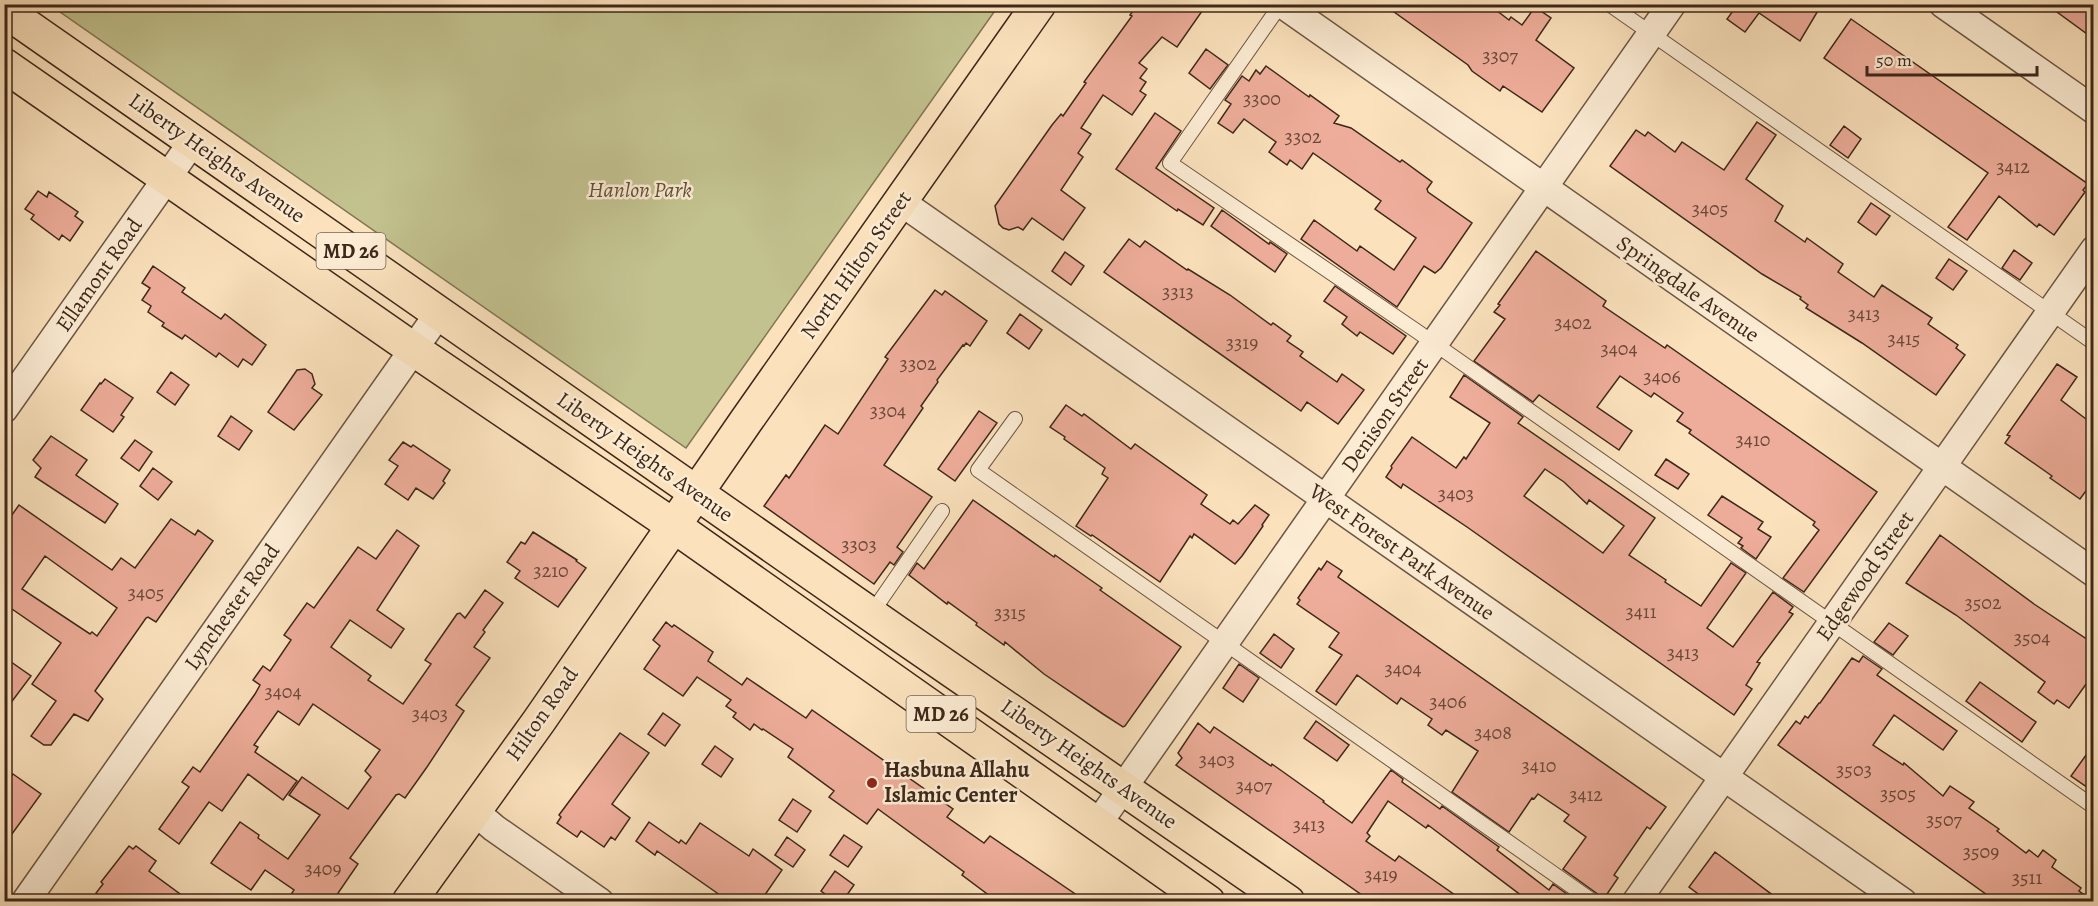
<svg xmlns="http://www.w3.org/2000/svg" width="2098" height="906" font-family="Alegreya,serif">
<rect width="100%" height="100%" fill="#fbe2bd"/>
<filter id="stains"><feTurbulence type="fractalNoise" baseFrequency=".00333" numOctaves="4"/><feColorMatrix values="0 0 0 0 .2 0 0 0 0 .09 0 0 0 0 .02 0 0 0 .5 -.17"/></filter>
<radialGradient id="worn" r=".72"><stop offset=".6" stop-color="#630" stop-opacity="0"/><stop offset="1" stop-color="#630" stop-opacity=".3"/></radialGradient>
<path fill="#c2c28f" stroke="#807554" stroke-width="1.5" d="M50,5H999L686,448Z"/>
<path fill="#eead9a" stroke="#3e281a" stroke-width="1.5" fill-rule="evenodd" d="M1138,4H1207L1177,47L1162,37L1139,63L1147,69L1140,78L1146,82L1140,91L1146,95L1132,115L1103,95L1081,128L1091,134L1078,153L1083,157L1061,190L1085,208L1063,240L1032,218L1023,230L1018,227L1009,230L1003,228L999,224L995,206L1052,125L1061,114L1063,116L1086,83L1084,82L1132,16L1130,15Z
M1383,4H1488L1509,20L1511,17L1522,25L1535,7L1551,18L1536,40L1574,68L1542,112L1503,86L1500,91L1472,71L1468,65Z
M1738,4H1822L1800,41L1759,13L1745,32L1727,19Z
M2046,4H2094V39Z
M1851,19L2088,184L2083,190L2085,192L2054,235L2039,224L2037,227L1999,196L1967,240L1948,227L1988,173L1824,58Z
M1206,49L1228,65L1210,89L1189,73Z
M1266,66L1309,97L1310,95L1339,116L1334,123L1351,128L1400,162L1402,160L1432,182L1427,189L1428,192L1472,223L1441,268L1435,273L1424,266L1397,307L1301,239L1314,220L1357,251L1360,246L1394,270L1416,238L1375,209L1381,201L1313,153L1302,169L1290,160L1287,165L1269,152L1276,142L1244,119L1233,133L1218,123L1231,104L1225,100L1242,76L1249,81L1256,70L1260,74Z
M1155,113L1181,131L1156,168L1214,208L1203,225L1178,209L1177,211L1116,169Z
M1757,122L1776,135L1746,179L1783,206L1775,221L1805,242L1807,238L1843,264L1838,272L1874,297L1882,285L1932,318L1928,324L1958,345L1956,348L1965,355L1936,395L1862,343L1806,308L1808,305L1800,299L1801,297L1762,274L1610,166L1636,130L1645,136L1648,132L1675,152L1682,142L1724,170Z
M1844,126L1861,139L1848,158L1830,145Z
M38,191L47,197L49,192L78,212L75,216L83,222L70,241L62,235L59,240L31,219L34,215L25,209Z
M1871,203L1890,216L1876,235L1858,222Z
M1222,210L1269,244L1270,242L1287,254L1275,272L1211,226Z
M1129,239L1140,247L1145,241L1187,270L1188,269L1230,295L1271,325L1273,323L1291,336L1287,341L1303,352L1300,356L1337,382L1342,374L1364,390L1338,424L1307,402L1301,411L1104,272Z
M2014,250L2032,263L2020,280L2002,268Z
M1536,251L1606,301L1603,306L1665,348L1667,345L1877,492L1804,592L1783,578L1819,530L1813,525L1815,522L1689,433L1691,430L1677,421L1683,413L1654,393L1651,397L1620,376L1597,407L1632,431L1619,450L1539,395L1533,402L1474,361L1505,319L1494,312L1500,305L1498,304Z
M1065,252L1084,266L1071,285L1052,271Z
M1949,259L1967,271L1953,290L1936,278Z
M153,266L185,288L182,292L221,319L225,314L266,345L252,365L243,359L238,367L219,353L216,357L185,335L182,339L162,326L164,323L148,312L151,306L142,300L150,288L142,283Z
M1335,286L1406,336L1393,354L1360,332L1357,336L1342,324L1347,317L1324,301Z
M935,290L942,295L945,291L987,321L970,346L966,343L964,346L963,345L937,380L938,382L921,406L923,408L884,465L932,497L897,547L903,552L894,565L890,562L874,584L764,506L786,475L789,478L825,425L838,434L888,359L885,357Z
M1020,314L1042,330L1029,349L1007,333Z
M2057,364L2077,377L2061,400L2094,425V480L2080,499L2050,478L2052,476L2005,443L2010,436L2007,435Z
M305,369L312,374L315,384L312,388L322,395L294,430L268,412L297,370Z
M171,372L189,385L175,405L157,392Z
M1464,375L1523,417L1518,423L1655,518L1629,555L1666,580L1665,582L1701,606L1731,563L1746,573L1707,628L1733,647L1773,592L1793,607L1789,612L1793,614L1757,662L1760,663L1746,685L1752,689L1734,715L1467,527L1403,484L1401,488L1386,477L1392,468L1391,466L1412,437L1456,468L1464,457L1466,459L1490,423L1450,397ZM1545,469L1564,482L1587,504L1589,500L1624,526L1603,553L1524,496Z
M105,379L133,398L121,415L124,417L113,432L81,410L100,383L101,384Z
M1066,405L1082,416L1084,414L1131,449L1135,444L1207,495L1201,504L1230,524L1233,520L1238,524L1255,505L1269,515L1262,525L1263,526L1242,556L1235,564L1194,534L1192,538L1190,536L1160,582L1092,535L1091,536L1076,526L1108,478L1102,474L1105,468L1064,439L1065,437L1050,427Z
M979,411L997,423L955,481L938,469Z
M231,416L252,431L239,450L218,436Z
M51,436L87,460L76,475L118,504L105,523L35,477L41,468L33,460Z
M135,440L152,452L139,471L121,458Z
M403,442L411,447L413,445L450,470L443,481L445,483L433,499L416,488L408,500L385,484L398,466L389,460Z
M1666,459L1689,474L1678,489L1655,475Z
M153,468L172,482L158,500L140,486Z
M1722,496L1763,522L1758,529L1771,537L1756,559L1741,548L1743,546L1738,543L1742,538L1708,515Z
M973,500L1054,557L1055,555L1102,588L1100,590L1181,647L1125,726L1123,727L1103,714L1044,674L1005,642L1004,645L976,625L977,623L948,602L947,604L909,575L917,563L924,569Z
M19,505L112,570L121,558L135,568L171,519L195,535L198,530L213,541L156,622L148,617L146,618L95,691L103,699L88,721L74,714L51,745H44L31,736L56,701L32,684L61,643L9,607L4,614V526ZM45,556L117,608L97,636L92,632L90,634L22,589Z
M397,530L419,546L377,610L404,629L391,648L350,620L331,647L371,676L368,680L403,704L431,664L425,660L457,614L460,613L465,618L485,590L503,603L483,630L485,632L474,647L490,658L456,705L464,711L427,767L405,798L399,794L396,795L350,858L358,864L332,902H286L294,890L265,870L251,890L211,863L240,822L259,835L258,838L288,859L320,815L289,795L302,777L348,809L371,777L365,771L380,750L313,704L299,725L278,711L254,745L258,747L255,752L297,781L283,800L248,774L222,811L209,802L179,844L159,829L189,787L182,782L193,767L200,772L255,694L260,685L253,680L263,666L270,671L291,640L284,635L307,603L314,608L358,547L376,559Z
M533,532L577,560L576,561L586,568L558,607L515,578L520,571L507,562L521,542L525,544Z
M1940,535L2034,604L2094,644V673L2069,708L2057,700L2054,704L2038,692L2045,682L1956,615L1906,583Z
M1327,561L1342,571L1338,577L1666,807L1650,829L1647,827L1614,875L1618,878L1603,900L1599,895L1563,869L1586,837L1564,821L1569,815L1538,794L1534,799L1532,798L1509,832L1452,792L1478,751L1446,730L1442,735L1428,725L1432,719L1401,698L1397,704L1357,675L1336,705L1316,691L1342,655L1329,647L1339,633L1297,604L1300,600L1298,598L1319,568L1321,570Z
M666,622L672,627L674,625L713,652L708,661L742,685L747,678L806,718L812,710L953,809L947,817L984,843L990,836L1087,902H998L962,875L964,872L878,809L867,824L829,797L834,791L788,757L793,749L763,729L762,730L754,724L750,730L733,717L736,713L726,706L731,700L697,677L683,696L644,669L660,646L653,640Z
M1889,623L1908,636L1893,655L1874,642Z
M1274,634L1294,649L1281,668L1260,653Z
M1863,656L1882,669L1877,675L1957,731L1943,750L1894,715L1873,745L1903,765L1904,763L1943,796L1950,786L1974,802L1969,808L1999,829L1997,831L2026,853L2029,850L2038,857L2043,850L2056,860L2052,867L2081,888L2079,891L2094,902H1997L1778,745L1796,721L1800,724L1805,716L1808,718L1819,703H1820L1852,658L1859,662Z
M4,657L31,676L4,712Z
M1239,664L1259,678L1243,702L1223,688Z
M1980,682L2036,722L2022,742L1966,701Z
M663,713L680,725L665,746L648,734Z
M1316,721L1349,745L1337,761L1304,738Z
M1198,723L1210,733L1214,727L1271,766L1272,764L1324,801L1323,802L1352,823L1391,770L1403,779L1402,782L1440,809L1442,806L1499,847L1497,850L1549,890L1553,884L1578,902H1530L1428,825L1426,828L1388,801L1367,833L1370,836L1366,841L1395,861L1399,856L1465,902H1372L1176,765L1182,758L1178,753Z
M620,733L649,753L612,804L630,818L615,840L611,837L604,847L581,831L577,837L557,823L561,817L559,815Z
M2094,744V792L2071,776Z
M715,746L733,759L721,777L702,764Z
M13,774L41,794L4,845V786Z
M793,799L811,811L797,832L779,820Z
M649,822L679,843L681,840L686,844L700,823L749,856L753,849L782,870L760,902H730L657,851L655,855L636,841Z
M844,835L862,847L848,867L830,855Z
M787,837L805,850L793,867L775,855Z
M129,846L133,849L136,846L156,861L149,871L191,902H109L96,893L103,884L101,882Z
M1715,852L1782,902H1709L1689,887Z
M835,871L854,885L842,902H836L821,891Z"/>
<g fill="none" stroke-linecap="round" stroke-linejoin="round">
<g stroke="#6d5643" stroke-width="16">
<path id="lane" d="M1281,4L1170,163L1418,332L2094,807
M1609,4L2094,343
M1015,419L978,470L1594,902
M871,614L942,511"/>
</g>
<g stroke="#6d5643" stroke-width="30">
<path id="street" d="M1282,4L2094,573
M1943,4L2094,110
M901,202L1903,902
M4,409L193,141
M473,810L494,828L600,902
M1097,825L1672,4
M25,902L439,313
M1636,902L2094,250"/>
</g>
<g stroke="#3e281a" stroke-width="36">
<path id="primary" d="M4,10L896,632L1288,902
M4,65L413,349L674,526L1208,902
M409,902L539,721L746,421L1039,4"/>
</g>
<use href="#lane" stroke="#fcecd4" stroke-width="14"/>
<use href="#street" stroke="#fcecd4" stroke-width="27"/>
<use href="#primary" stroke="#fbe2bd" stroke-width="33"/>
</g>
<circle fill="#8f2418" stroke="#fcecd4" stroke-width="2" cx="872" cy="783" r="6"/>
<g text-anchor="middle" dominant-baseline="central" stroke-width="5" stroke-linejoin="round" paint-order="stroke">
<g font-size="20" fill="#6a493a">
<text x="1500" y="55">3307</text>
<text x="1262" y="98">3300</text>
<text x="1303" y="136">3302</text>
<text x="2013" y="166">3412</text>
<text x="1710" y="208">3405</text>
<text x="1178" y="291">3313</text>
<text x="1864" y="313">3413</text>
<text x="1573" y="322">3402</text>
<text x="1904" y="338">3415</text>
<text x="1242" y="342">3319</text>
<text x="1619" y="348">3404</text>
<text x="918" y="363">3302</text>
<text x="1662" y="376">3406</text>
<text x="888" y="410">3304</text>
<text x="1753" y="439">3410</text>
<text x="1456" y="493">3403</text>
<text x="859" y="544">3303</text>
<text x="551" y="570">3210</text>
<text x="146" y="592">3405</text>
<text x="1983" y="602">3502</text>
<text x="1641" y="611">3411</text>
<text x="1010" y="612">3315</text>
<text x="2032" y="637">3504</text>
<text x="1683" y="652">3413</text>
<text x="1403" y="668">3404</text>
<text x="283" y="691">3404</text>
<text x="1448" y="701">3406</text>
<text x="430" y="713">3403</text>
<text x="1493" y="732">3408</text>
<text x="1217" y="759">3403</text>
<text x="1539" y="765">3410</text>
<text x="1854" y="769">3503</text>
<text x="1254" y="785">3407</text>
<text x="1898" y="793">3505</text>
<text x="1586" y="794">3412</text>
<text x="1944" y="819">3507</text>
<text x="1309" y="824">3413</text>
<text x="1981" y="851">3509</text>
<text x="323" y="868">3409</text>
<text x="1381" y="874">3419</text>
<text x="2027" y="877">3511</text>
</g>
<g fill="#fcecd4" stroke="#776352" stroke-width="1.5">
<rect x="316.5" y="233" width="69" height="36" rx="4.5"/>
<rect x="906.5" y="696" width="69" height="36" rx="4.5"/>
</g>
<g font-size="21" font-weight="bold" fill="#3e281a">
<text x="351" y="251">MD 26</text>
<text x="941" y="714">MD 26</text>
</g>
<g font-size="22" fill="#3e281a" stroke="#fcecd4">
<text transform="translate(217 158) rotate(35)">Liberty Heights Avenue</text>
<text transform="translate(856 265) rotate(-55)">North Hilton Street</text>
<text transform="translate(99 275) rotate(-55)">Ellamont Road</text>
<text transform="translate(1688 289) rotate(35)">Springdale Avenue</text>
<text transform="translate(1385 415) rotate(-55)">Denison Street</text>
<text transform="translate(645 457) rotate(35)">Liberty Heights Avenue</text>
<text transform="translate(1402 552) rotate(35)">West Forest Park Avenue</text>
<text transform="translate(1865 576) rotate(-55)">Edgewood Street</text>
<text transform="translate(232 607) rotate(-55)">Lynchester Road</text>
<text transform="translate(542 714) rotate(-55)">Hilton Road</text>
<text transform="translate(1089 764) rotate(35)">Liberty Heights Avenue</text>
</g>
<g font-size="22" font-style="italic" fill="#5f4e37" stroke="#fcecd4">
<text x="640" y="190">Hanlon Park</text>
</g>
<g font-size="22" font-weight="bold" fill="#3e281a" stroke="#fcecd4" text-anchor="start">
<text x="884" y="770">Hasbuna Allahu<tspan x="884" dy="25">Islamic Center</tspan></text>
</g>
</g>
<rect width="2098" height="906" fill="none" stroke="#fbe2bd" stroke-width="24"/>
<rect x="6" y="6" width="2086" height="894" fill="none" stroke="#3e281a" stroke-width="3"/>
<rect x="12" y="12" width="2074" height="882" fill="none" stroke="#3e281a" stroke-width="1.5"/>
<path d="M1867 66v9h170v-9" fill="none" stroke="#3e281a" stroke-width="3"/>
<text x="1876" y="66" font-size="18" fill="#3e281a" stroke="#fcecd4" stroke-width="4.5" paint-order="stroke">50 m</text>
<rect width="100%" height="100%" filter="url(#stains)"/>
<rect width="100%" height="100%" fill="url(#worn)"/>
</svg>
